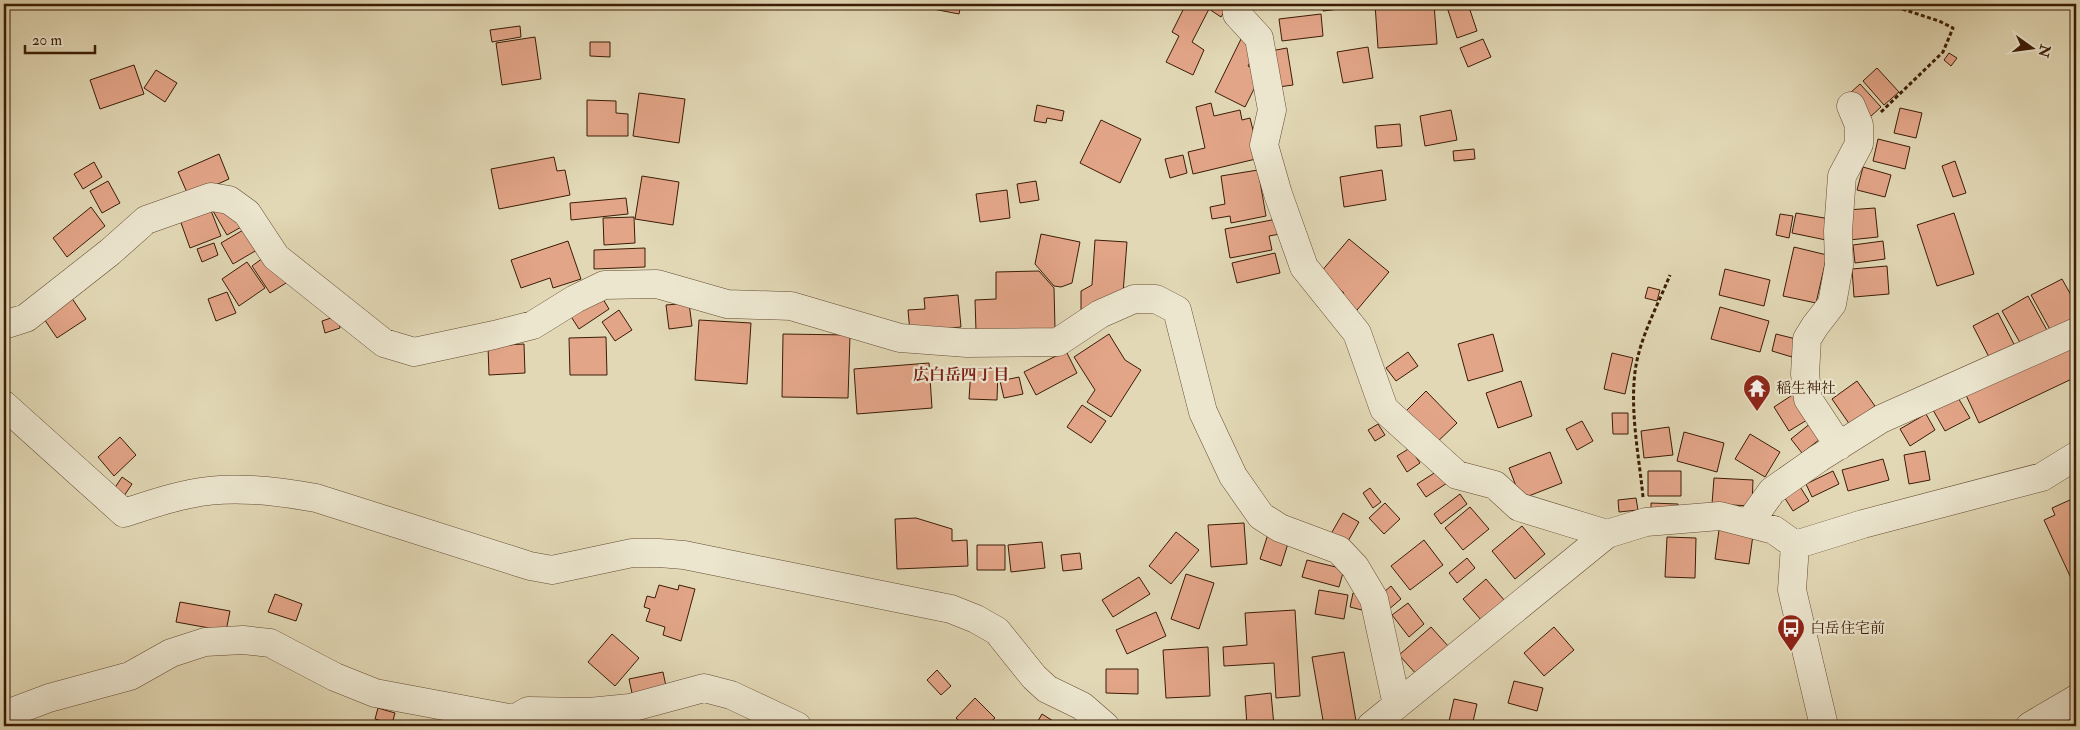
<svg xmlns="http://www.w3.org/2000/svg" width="2080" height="730" font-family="'IM FELL Double Pica','Noto Serif JP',serif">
<rect width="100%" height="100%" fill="#e2d8b5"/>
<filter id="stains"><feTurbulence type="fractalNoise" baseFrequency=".004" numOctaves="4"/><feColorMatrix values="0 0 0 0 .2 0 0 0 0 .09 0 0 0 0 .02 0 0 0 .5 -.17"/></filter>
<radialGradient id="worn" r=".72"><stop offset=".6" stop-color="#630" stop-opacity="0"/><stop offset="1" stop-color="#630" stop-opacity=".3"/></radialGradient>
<path fill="#e3a588" stroke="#3b1c06" d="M934,4H961L959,14L933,9Z
M1186,4H1229L1221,17L1209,9L1192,42L1204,50L1193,75L1166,62L1179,36L1172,32Z
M1323,4H1347L1348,8L1323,11Z
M1375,4H1434L1437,44L1378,48Z
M1446,4H1468L1477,31L1457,38Z
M1321,14L1323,36L1282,41L1279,19Z
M520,26L521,37L492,42L490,30Z
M535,37L541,79L502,85L496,43Z
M1241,39L1258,47L1248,66L1262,73L1245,107L1215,92Z
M1483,39L1491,57L1468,67L1460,48Z
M590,42H610V57L590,56Z
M1368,47L1373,78L1343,83L1337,52Z
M1287,48L1293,85L1271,88L1265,52Z
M1949,53L1957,58L1951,66L1944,60Z
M134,65L144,94L100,109L90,80Z
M1877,68L1899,92L1884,105L1863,81Z
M156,70L177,83L165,102L144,88Z
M1860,84L1881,107L1870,117L1849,94Z
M639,93L685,99L679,143L633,136Z
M587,100L616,101V113L628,114V136H587Z
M1211,103L1214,116L1240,110L1242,120L1250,118L1260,158L1193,174L1188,152L1205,148L1196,107Z
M1037,105L1064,111L1062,121L1047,118L1046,123L1034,121Z
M1900,108L1922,113L1916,138L1894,133Z
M1451,110L1457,140L1425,146L1420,116Z
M1101,120L1141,139L1120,183L1080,163Z
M1400,124L1402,146L1377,148L1375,126Z
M1878,139L1910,147L1905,169L1873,161Z
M1474,149L1475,159L1454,161L1453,151Z
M219,154L229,179L189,197L178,172Z
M1183,155L1187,173L1170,178L1165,159Z
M554,157L557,171L565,170L570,195L499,209L491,169Z
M1955,161L1966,193L1953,197L1942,166Z
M94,162L102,177L83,189L74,174Z
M1863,167L1891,175L1885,197L1857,190Z
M1258,170L1266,216L1231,223L1230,216L1212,219L1210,207L1225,204L1221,176Z
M1382,170L1386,200L1344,207L1340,177Z
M642,176L679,182L673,225L635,219Z
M108,181L120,203L102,213L90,191Z
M1036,181L1039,200L1020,203L1017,184Z
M1007,190L1010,218L980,222L976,194Z
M626,198L628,214L571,220L570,203Z
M228,202L243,226L227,235L213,211Z
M91,207L105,226L67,257L53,238Z
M210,208L221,236L190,248L180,220Z
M1875,208L1878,237L1849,240L1847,210Z
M1796,213L1830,219L1826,240L1792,233Z
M1954,213L1974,274L1937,286L1917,225Z
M1780,214L1793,216L1789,238L1776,235Z
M634,217L635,243L604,245L603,218Z
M1277,219L1280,234L1269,236L1272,250L1230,258L1225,229Z
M250,226L262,247L233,264L221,243Z
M1041,234L1080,242L1072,283L1061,287L1054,286L1035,264Z
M1349,239L1389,272L1352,316L1336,302L1344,293L1320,273Z
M1095,240L1127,242L1123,293L1081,317V291L1092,285Z
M568,241L581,279L553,288L550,278L521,288L511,260Z
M1883,241L1885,259L1855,263L1853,245Z
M214,243L218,255L202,262L197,249Z
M1794,247L1827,255L1816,303L1783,296Z
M645,248V267L594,269V250Z
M1275,253L1280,273L1237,283L1232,263Z
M267,255L286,283L270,293L252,266Z
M247,262L265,288L239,306L222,279Z
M1887,266L1889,294L1854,297L1852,269Z
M1725,269L1770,280L1764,306L1719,295Z
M1039,271L1054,288L1055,329L976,331L975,300L996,299V272Z
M2062,279L2076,304V323L2053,335L2031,295Z
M1648,287L1660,290L1657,301L1645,298Z
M227,292L236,313L216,321L208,299Z
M600,294L609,309L579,329L570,315Z
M958,295L961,327L910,332L908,310L925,309L924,298Z
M2028,296L2048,332L2022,346L2002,311Z
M71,297L86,319L57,338L42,316Z
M689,303L692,326L669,329L666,305Z
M1720,307L1769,321L1760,352L1711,339Z
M619,310L632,330L615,341L602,322Z
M1998,313L2016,348L1991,361L1973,326Z
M337,316L340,328L325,333L322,321Z
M699,320L751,323L747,384L695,380Z
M783,334L850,335L848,398L782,397Z
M1109,334L1125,360L1141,370L1111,417L1087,402L1095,390L1074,357Z
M1493,334L1503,371L1468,381L1458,344Z
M1776,334L1796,339L1792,357L1772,351Z
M606,337L607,375H570L569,338Z
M2076,341V377L1979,423L1965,393Z
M524,344L525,373L489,375L488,346Z
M1066,351L1077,373L1036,395L1024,372Z
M1408,352L1418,366L1396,381L1386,368Z
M1612,353L1633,358L1625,394L1604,389Z
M929,363L932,408L857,414L854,369Z
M971,369L998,370L997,400L969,399Z
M1019,377L1023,394L1004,398L1000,381Z
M1521,381L1532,416L1498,428L1486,393Z
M1857,381L1875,406L1850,425L1832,399Z
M1426,391L1457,423L1434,445L1404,413Z
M1797,392L1812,417L1789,431L1774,407Z
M1957,396L1970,418L1945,431L1933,410Z
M1082,405L1106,421L1091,443L1067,427Z
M1612,413H1628V434H1613Z
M1926,414L1935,430L1910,446L1900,429Z
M1816,419L1828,433L1802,453L1791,439Z
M1582,421L1593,441L1577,450L1566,429Z
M1378,424L1385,435L1375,441L1368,430Z
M1669,427L1673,455L1644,458L1641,431Z
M1684,432L1724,443L1717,472L1677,461Z
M1750,434L1780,452L1765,477L1735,459Z
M120,437L136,455L114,476L98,457Z
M1410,448L1420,463L1407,472L1397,456Z
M1925,451L1930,480L1909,484L1904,455Z
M1550,452L1562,483L1521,499L1509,468Z
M1883,459L1889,480L1848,491L1842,470Z
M1439,470L1447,483L1426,497L1417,484Z
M1648,471H1681V496H1648Z
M1833,471L1839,484L1812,497L1806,484Z
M122,477L132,484L124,496L114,489Z
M1714,478L1753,480L1752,506L1712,504Z
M1797,482L1809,501L1793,511L1781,492Z
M1370,488L1381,502L1373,508L1363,493Z
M1460,494L1467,504L1441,524L1434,514Z
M1636,498L1638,510L1619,512L1618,500Z
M2070,500L2076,513V589L2044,520L2055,515L2052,508Z
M1385,503L1400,519L1384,534L1369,518Z
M1651,503L1678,504V517L1651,516Z
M1470,507L1489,529L1463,550L1445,528Z
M1343,513L1359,522L1344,548L1328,539Z
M916,518L952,529V541L967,540L968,566L897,569L895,519Z
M1244,523L1247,564L1211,567L1208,525Z
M1522,526L1545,554L1515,579L1492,551Z
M1719,530L1753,535L1749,564L1715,559Z
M1269,531L1290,537L1281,566L1260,559Z
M1176,532L1199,550L1171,584L1149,566Z
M1667,537L1696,538L1695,578L1665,577Z
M1424,540L1443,565L1410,590L1391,566Z
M1042,542L1045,568L1011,572L1008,545Z
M977,545H1005V570H977Z
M1080,553L1082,569L1063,571L1061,555Z
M1467,558L1475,568L1457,583L1449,573Z
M1307,560L1344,569L1339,587L1302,577Z
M1186,574L1214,583L1199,629L1171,619Z
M1139,577L1150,594L1113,617L1102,600Z
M1486,579L1505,601L1482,621L1463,599Z
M659,585L678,590L679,585L695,589L681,641L663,635L665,627L646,621L650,609L644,607L647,596L655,598Z
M1391,586L1401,599L1388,610L1378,597Z
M1319,590L1348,595L1344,619L1315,614Z
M1353,593L1365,595L1362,610L1350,607Z
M275,594L302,604L296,621L268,612Z
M180,602L230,611L226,631L176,622Z
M1408,603L1424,624L1409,637L1392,615Z
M1295,610L1300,696L1276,698L1274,663L1224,666L1223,647L1247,645L1245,613Z
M1156,612L1166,636L1127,654L1116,630Z
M1431,627L1449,647L1417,675L1399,655Z
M1554,627L1574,650L1544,676L1524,653Z
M612,634L639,658L615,686L588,662Z
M1208,647L1210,696L1166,698L1163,650Z
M1344,652L1356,721L1324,726L1312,657Z
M1106,669H1138V694L1106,693Z
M937,670L951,686L941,695L927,680Z
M663,672L667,691L633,698L629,679Z
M1514,681L1543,688L1537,711L1508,703Z
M1271,693L1274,726H1247L1245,696Z
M975,698L995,718L986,726H965L956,718Z
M1454,699L1477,704L1472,726H1448Z
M378,708L395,713L392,724L375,719Z
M1042,714L1061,726H1025L1028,722L1035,726Z"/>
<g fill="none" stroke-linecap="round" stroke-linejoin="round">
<g stroke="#654b32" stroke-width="29">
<path id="minor" d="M1237,4V14L1259,38L1272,110L1264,145L1278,194L1304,267L1357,333L1384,409L1457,475L1495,485L1519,507L1607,534
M4,325L26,318L110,252L146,220L211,197L229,200L247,213L276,257L384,343L414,352L494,335L533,325L575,299L604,285L657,284L727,304L791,306L900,338L967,343L1058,342L1100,314L1134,299H1156L1177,310L1203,412L1233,476L1261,516L1280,528L1339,550L1355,567L1374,599L1397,705
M4,405L124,513C146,506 168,498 190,494C230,485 276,491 316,498L530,566L552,570L632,553H659L684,555L951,609L976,619L997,631L1034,677L1047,689L1082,706L1105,726
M1839,446L1808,399L1805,374L1807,339L1815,326L1832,304L1839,265L1838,231L1842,176L1859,144V125L1851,106
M1749,523L1772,491L1819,458L1881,419L2076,332
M4,715L49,698L130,676L171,653L205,642L243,640L270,643L335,677L375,693L514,719L528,711L589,712L630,708L704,688L731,695L797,726
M1371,726L1607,534L1646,522L1720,516L1774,530L1795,545
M1824,726L1792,590L1795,545L1863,524L2042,477L2076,456
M2030,726L2076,699"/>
</g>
<path stroke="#3b1c06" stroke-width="3" stroke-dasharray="4 2.5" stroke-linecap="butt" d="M1881,112L1943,52L1953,28L1939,21L1887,4
M1643,497C1639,456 1630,413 1635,372C1639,339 1658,305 1670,275"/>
<use href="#minor" stroke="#ece6cf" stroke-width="28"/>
</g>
<defs>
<g id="temple-pin" transform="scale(1.4375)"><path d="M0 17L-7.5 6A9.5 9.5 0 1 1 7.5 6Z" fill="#8f2418" stroke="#ece6cf"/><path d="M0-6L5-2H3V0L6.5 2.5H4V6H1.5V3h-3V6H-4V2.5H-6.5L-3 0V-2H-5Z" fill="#fff"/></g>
<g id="bus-pin" transform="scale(1.4375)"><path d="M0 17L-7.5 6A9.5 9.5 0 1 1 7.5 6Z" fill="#8f2418" stroke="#ece6cf"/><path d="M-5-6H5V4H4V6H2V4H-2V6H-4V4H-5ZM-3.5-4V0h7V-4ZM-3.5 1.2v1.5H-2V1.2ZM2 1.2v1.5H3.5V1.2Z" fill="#fff"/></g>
</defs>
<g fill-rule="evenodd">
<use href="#temple-pin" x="1757" y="388"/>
<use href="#bus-pin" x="1791" y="628"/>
</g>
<g text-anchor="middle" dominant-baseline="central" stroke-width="4.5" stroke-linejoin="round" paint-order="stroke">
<g font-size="15" fill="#3b1c06" stroke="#ece6cf" text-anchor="start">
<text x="1776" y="388">稲生神社</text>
<text x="1810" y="628">白岳住宅前</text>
</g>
<g font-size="16" font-weight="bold" fill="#7a1f14" stroke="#ece6cf">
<text x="961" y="375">広白岳四丁目</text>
</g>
</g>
<rect width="2080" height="730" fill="none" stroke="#e2d8b5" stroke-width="20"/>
<rect x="5" y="5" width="2070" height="720" fill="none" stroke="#3b1c06" stroke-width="2.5"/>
<rect x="10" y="10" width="2060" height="710" fill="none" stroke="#3b1c06"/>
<g transform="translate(2032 48) rotate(104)" stroke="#ece6cf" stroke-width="4" paint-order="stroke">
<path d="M0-4L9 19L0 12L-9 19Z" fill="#3b1c06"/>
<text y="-8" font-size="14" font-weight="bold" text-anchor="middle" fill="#3b1c06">N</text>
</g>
<path d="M25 45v8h70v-8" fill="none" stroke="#3b1c06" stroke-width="2.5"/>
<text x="32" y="45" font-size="15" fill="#3b1c06" stroke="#ece6cf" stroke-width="4" paint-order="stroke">20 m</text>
<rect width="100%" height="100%" filter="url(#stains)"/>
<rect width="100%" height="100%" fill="url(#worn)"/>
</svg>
